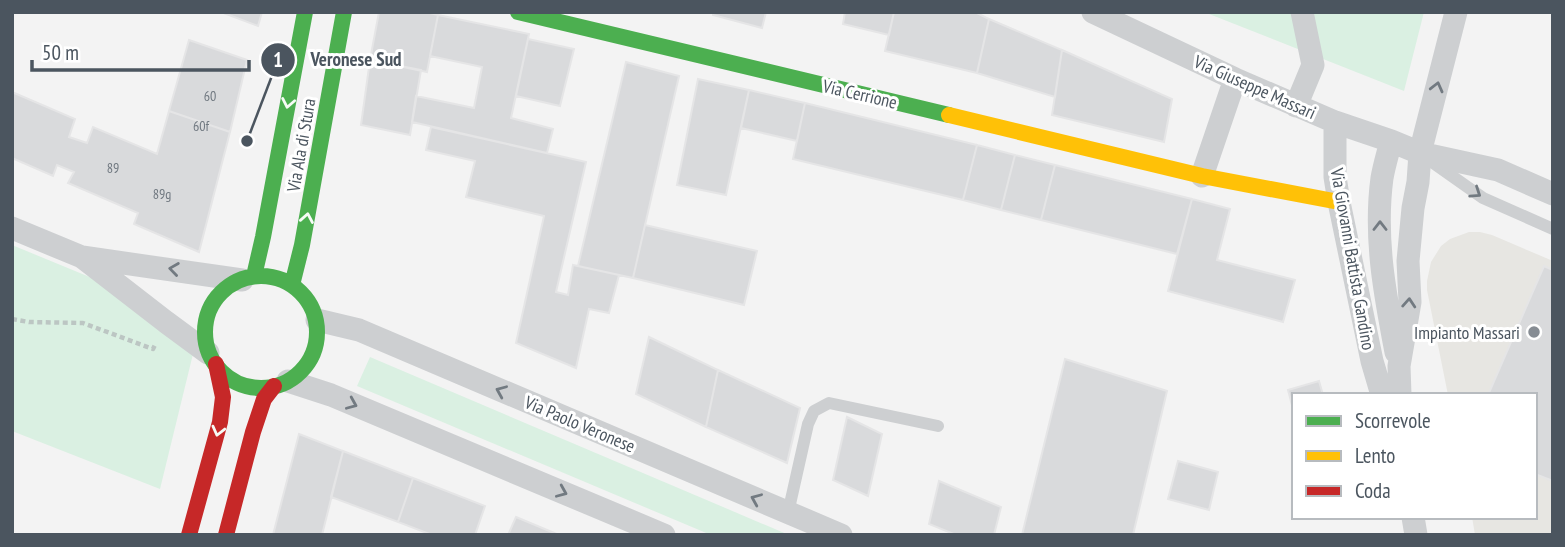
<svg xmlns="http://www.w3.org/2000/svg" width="1565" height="547" font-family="'PT Sans Narrow',sans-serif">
<rect width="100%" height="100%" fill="#f3f3f3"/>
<path fill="#e7e6e2" d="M1469,232H1480L1492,235L1553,261V535H1475L1472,517H1535V395H1448L1427,290V281L1431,262L1441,246L1450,239Z"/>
<path fill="#daf0e2" d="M1204,12H1424L1404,91Z
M12,245L109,285L193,354L160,489L12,431Z
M370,357L789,535H711L357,386Z"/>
<path fill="#d9dadc" stroke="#e5e5e6" stroke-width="2" d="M221,12H262L258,26Z
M379,12H426L438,15L427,72L370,60Z
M713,12H766L762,28L713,15Z
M845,12H894L889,35L843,24Z
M894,12H975L989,19L977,73L885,51Z
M438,15L529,34L511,118L553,129L547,153L412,122L416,96L474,108L482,67L430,56Z
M989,19L1062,50L1055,97L977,73Z
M528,39L574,49L560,106L516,96Z
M189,40L247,60L230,132L169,111Z
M1062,50L1172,99L1164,142L1052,115Z
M370,60L421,70L410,135L361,125Z
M626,62L679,76L633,278L578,266Z
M698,79L749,90L726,195L677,185Z
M749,90L805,103L797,141L741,128Z
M12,92L75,119L69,137L87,143L93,127L157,154L169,111L230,132L199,252L134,224L138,213L68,183L74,172L57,165L53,176L12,158Z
M805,103L977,145L963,200L793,159Z
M431,127L586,162L556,292L568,295L573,265L619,275L609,313L589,309L576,368L516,343L544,216L466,197L475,161L426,150Z
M977,145L1015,155L1001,210L963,200Z
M1015,155L1055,165L1041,220L1001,210Z
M1055,165L1192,199L1177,254L1041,220Z
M1192,199L1230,209L1217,260L1295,280L1283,322L1168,291Z
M645,225L757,251L744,305L633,278Z
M1544,266L1553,270V481L1535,474V395H1488Z
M649,337L718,370L706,427L636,394Z
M1065,359L1167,391L1133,535H1022Z
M718,370L800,408L787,463L706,427Z
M1319,381L1323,395H1294V413L1288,390Z
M847,417L882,434L868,496L833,480Z
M299,434L343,451L322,535H273Z
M343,451L413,478L398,522L331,497Z
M1178,461L1218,472L1209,510L1168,499Z
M413,478L485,506L475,535H432L398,522Z
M939,481L1001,507L994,535H956L929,524Z
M516,517L559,535H508Z"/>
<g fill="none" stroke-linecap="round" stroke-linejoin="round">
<path stroke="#bcc6c3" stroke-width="4.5" stroke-dasharray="5 3.5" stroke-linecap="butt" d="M12,319L29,322L83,323L153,349L155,345"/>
<path stroke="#cdcfd1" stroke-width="12" d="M1432,162L1483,198L1553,229
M788,513L808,424L814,411L829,403L938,426"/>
<path stroke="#cdcfd1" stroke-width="23" d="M1093,12L1235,79L1335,122L1391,141L1420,153L1498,170L1553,194
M1296,106L1313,65L1302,12
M1335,122V177L1339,202L1372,361L1382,395
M1391,141C1388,153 1384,166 1382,178C1374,237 1385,295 1396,352
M1202,176L1235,79
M12,228L82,257L166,322L208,353
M82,257L242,280
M317,320L359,330L841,535
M288,381L331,395L664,535
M1400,395L1399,366L1410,302L1408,261L1413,208L1418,182L1420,153L1456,12
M1413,517L1416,535"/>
<path stroke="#4caf50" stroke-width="16" d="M518,12L949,115
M205 332a56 56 0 1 1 112 0a56 56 0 1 1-112 0Z
M254,276L263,237L305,12
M292,285L302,245L344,12"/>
<path stroke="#ffc107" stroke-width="16" d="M949,115L1202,176L1339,202"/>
<path stroke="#c62828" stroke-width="16" d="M189,535L220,422L223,397L216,364
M226,535L253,432L264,399L274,386"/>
</g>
<defs><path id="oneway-chevron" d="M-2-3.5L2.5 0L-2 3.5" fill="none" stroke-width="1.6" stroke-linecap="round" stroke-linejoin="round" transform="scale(1.75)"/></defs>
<g stroke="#727a81">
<use href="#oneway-chevron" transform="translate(1437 87) rotate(-76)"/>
<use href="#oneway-chevron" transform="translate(1476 193) rotate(34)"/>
<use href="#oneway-chevron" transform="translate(1380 226) rotate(-90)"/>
<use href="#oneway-chevron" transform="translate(174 269) rotate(-172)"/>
<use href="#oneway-chevron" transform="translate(1409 303) rotate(-86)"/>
<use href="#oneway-chevron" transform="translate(501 391) rotate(-157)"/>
<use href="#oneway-chevron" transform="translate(352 404) rotate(23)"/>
<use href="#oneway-chevron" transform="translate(562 492) rotate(23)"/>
<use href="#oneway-chevron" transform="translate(756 499) rotate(-157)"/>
</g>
<g stroke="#f6fbf6">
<use href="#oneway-chevron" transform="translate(288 103) rotate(101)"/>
<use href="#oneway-chevron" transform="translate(307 218) rotate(-80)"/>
<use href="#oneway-chevron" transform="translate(218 431) rotate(104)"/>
</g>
<circle fill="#868c93" stroke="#fff" stroke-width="2.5" cx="1534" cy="332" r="7"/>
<g text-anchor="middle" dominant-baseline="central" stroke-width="6" stroke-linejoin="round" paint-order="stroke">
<g font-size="14" fill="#707880">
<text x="210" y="96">60</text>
<text x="201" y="126">60f</text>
<text x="113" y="168">89</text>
<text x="162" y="194">89g</text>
</g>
<g font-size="18" fill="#4b555f" stroke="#fff">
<text transform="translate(1255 87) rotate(24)">Via Giuseppe Massari</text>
<text transform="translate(860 94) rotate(13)">Via Cerrione</text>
<text transform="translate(301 145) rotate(-80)">Via Ala di Stura</text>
<text transform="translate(1353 259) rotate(80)">Via Giovanni Battista Gandino</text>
<text transform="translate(580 424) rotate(23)">Via Paolo Veronese</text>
</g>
<g font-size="18" fill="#4b555f" stroke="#fff" text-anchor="end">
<text x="1520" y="332">Impianto Massari</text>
</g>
</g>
<path fill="none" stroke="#4b555f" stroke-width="2.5" d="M247 141L278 60"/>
<g fill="#4b555f" stroke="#fff" stroke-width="2.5">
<circle cx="247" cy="141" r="7"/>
<circle cx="278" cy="60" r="18"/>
</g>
<g font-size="21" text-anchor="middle" font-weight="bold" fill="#fff">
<text x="278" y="67">1</text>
</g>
<g font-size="19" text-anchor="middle" font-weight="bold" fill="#4b555f" stroke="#fff" stroke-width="6" stroke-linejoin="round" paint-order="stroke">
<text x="356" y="66">Veronese Sud</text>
</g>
<rect width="1565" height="547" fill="none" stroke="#4b555f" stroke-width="28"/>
<rect x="1292" y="393" width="245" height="126" fill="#ffffff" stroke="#b7bbbf" stroke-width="2"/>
<rect x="1306" y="416" width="35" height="10" fill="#4caf50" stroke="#b7bbbf" stroke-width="2"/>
<text x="1355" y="428" font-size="21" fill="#4b555f">Scorrevole</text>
<rect x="1306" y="451" width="35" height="10" fill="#ffc107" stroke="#b7bbbf" stroke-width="2"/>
<text x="1355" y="463" font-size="21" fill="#4b555f">Lento</text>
<rect x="1306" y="486" width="35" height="10" fill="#c62828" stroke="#b7bbbf" stroke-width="2"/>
<text x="1355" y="498" font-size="21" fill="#4b555f">Coda</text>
<path d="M32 60v10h217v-10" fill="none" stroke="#4b555f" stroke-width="3.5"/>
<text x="42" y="60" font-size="21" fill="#4b555f" stroke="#ffffff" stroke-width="5" paint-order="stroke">50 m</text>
</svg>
